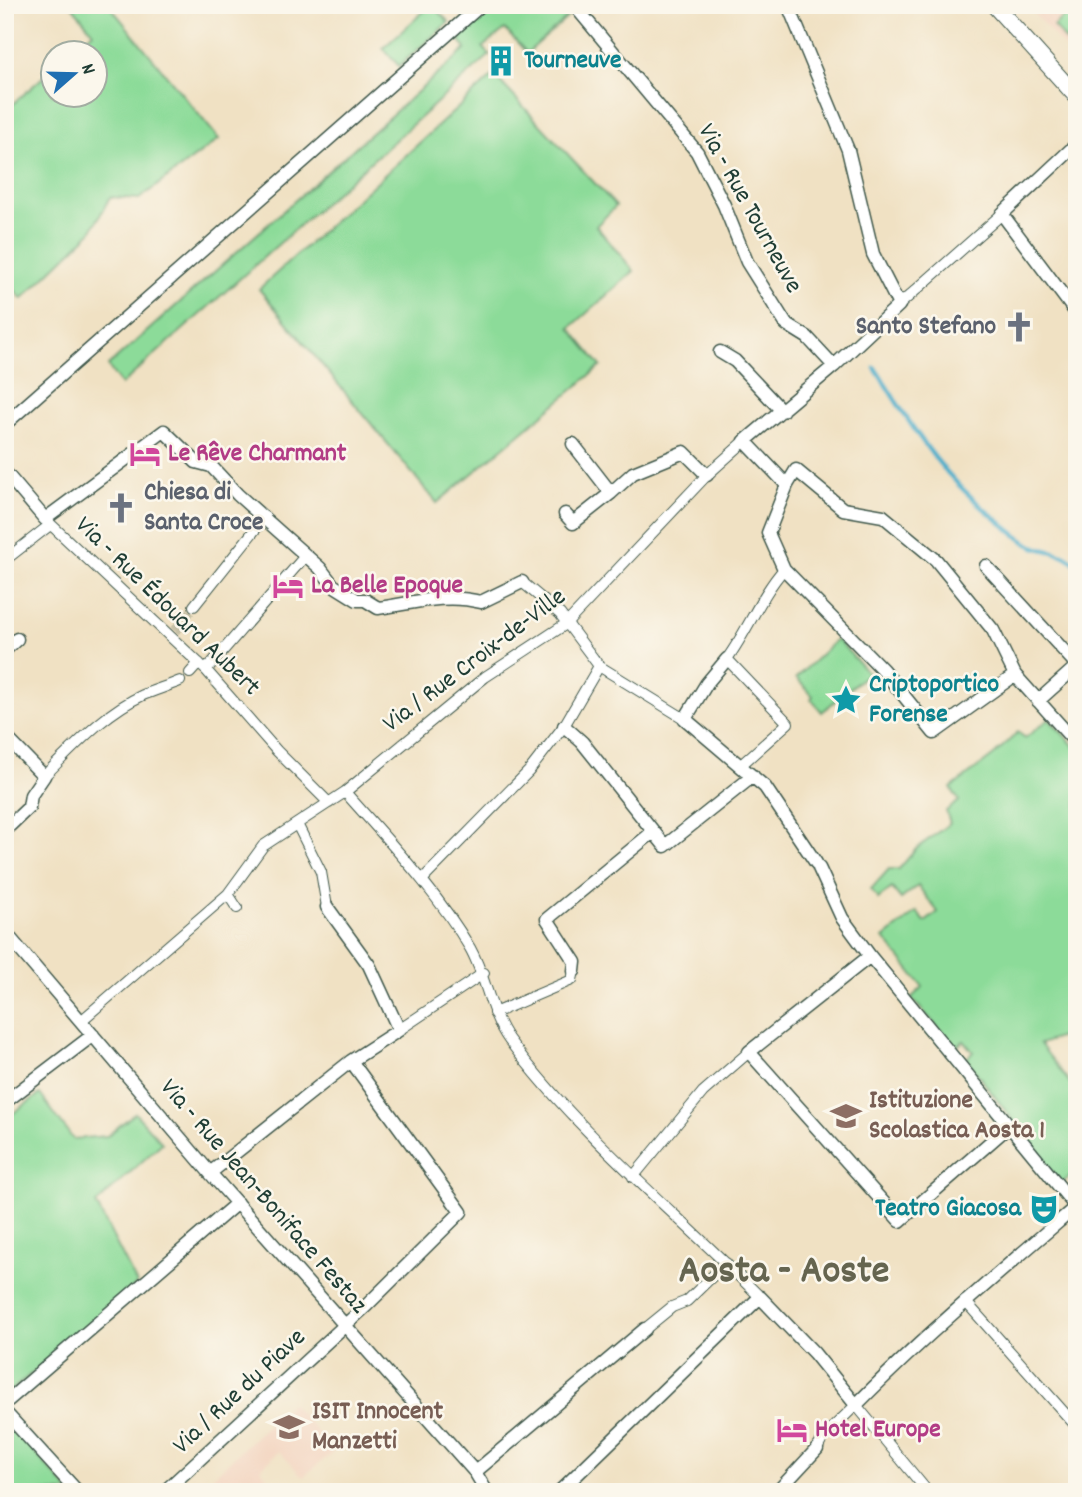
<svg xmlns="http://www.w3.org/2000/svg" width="1082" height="1497" font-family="Dekko,sans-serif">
<rect width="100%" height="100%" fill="#fbf7ec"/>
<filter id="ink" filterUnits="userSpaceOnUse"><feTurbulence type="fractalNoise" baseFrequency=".0143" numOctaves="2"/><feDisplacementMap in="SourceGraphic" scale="14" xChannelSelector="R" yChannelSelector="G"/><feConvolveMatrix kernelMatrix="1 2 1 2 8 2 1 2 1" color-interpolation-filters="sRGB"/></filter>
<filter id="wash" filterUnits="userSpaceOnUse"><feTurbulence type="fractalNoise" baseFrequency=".00686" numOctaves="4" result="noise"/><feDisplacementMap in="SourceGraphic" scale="28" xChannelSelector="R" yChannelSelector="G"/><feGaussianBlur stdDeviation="1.57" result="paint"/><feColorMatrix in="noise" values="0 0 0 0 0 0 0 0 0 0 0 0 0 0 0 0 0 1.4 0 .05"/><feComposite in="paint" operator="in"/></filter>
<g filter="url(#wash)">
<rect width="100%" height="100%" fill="#f0e1c3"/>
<path fill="#f3d4bf" d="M1026,5H1077V61Z
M291,1403L334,1451L303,1477L279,1451L260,1469L280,1492H197Z"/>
<path fill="#8cdb99" stroke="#568c66" stroke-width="2" d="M71,5H109L219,139L139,199L110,197L91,232L22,299L5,280V111L52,69V94H94V52H71L93,32Z
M431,5L449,22L399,66L383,48Z
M495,5H557L568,17L527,53L505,29L483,47L490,55L121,385L108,366L466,49L459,39Z
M1077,5V38L1069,44L1053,26Z
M494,75L616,206L596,226L634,271L570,328L601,366L437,503L259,289Z
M837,639L868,673L822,712L811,699L813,696L796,678Z
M1049,719L1077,749V1004L1072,1008L1077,1032L1040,1044L1077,1092V1148L1073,1158L1077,1170L1061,1184L966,1059L973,1052L964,1041L956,1047L911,998L923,987L884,938L917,912L925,922L938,912L918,886L901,899L892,888L878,899L871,889L889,869H899L916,849L950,823L946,811L959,801L951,788L994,755L1018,732L1025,738Z
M40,1094L73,1139L107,1136L135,1113L162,1143L96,1204L137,1284L5,1396V1119Z
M5,1419L70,1492H5Z"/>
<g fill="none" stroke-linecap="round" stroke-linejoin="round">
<path stroke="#4baeca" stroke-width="4.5" d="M875,368C900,407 924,449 956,482C975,503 999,521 1021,539C1038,554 1063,547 1077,566"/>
</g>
</g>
<g filter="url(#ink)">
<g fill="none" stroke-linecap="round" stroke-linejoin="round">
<path stroke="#c6c0a6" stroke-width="10" stroke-dasharray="10 5" stroke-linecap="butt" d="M175,631L194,606"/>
<g stroke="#3e5649" stroke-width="12">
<path id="pedestrian" d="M899,305L1002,214
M45,519L206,670L277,751L329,803
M5,560L50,525
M522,582L560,614L599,666L685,719
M194,606L265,517
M206,670L306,555
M190,673L199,663
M741,765L788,723L727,659C748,630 761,595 784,569
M44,776C75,746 104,713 143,695C155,690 168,686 180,681
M345,792C389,842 436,890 470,948C487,978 489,1012 509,1040C581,1137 676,1212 760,1297
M297,824L321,872L327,907
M422,880L529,771L564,726L599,666
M228,894L237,908
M494,1013L572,980L574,971
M81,1021L228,894L263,846L345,792L485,677L566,624L707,475L745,441
M399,1030L484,973
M633,1177L703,1092L749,1052
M965,1301L1077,1427
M645,1329L672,1307L687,1301L726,1263
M817,1449L824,1436L856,1405L928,1492"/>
</g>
<g stroke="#3e5649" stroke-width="15">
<path id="minor" d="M574,5L697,152L724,205L747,262L786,324L807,337L834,366
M788,5L848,150L873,254L899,305L834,366L745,441L787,485L768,533L784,569L883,670L934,733L1015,675
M5,9L10,5
M1077,144L1002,214L1077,314
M720,352L735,361L782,411
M5,424L481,5
M573,444L611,493L633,473L684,452L707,475
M5,472L45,519L164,431L196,462L211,466L238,495L320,568L333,585L357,600H365L378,608C413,603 446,593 481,602L522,582
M787,485L796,470L843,509L883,516L936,560L993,630L1015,675L1077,744
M565,514L573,523L611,493
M986,566L1077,665
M5,650L17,639
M727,659L707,683L685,719L765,787L816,863
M1038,701L1077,666
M564,726L582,742L665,846L753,776
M5,736L44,776L31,795L29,807L5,830
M819,868L842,918L870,956L1076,1207
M5,932L210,1173L475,1472L487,1492
M870,956L749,1052L900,1221L1009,1126
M574,971L575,962L547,919L653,832
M5,1102L93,1035
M210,1173L351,1061L399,1030L369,965L327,907
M5,1403L237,1203
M5,1412L78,1492
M475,1472L645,1329
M164,1492L367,1305L461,1212L351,1061
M559,1492L760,1297L814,1353L856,1405C926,1334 1001,1271 1077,1206
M777,1492L817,1449"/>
</g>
<g stroke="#3e5649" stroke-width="18">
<path id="tertiary" d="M994,5L1077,97"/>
</g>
<use href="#pedestrian" stroke="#fff" stroke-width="10"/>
<use href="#minor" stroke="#fff" stroke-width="12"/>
<use href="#tertiary" stroke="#fff" stroke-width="16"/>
</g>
</g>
<defs>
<g id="building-bare" transform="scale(2.415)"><path d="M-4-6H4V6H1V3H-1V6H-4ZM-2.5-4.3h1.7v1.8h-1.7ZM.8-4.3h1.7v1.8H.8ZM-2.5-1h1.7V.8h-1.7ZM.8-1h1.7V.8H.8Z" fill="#0f9aa8" stroke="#fbf7ec" stroke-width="2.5" paint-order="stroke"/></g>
<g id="church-bare" transform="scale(2.415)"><path d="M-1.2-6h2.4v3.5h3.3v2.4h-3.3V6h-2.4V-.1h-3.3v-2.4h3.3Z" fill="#6b7280" stroke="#fbf7ec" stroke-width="2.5" paint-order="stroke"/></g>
<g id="hotel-bare" transform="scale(2.415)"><path d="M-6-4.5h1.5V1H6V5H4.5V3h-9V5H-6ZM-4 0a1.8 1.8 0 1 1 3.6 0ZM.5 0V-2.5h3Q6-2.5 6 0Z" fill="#d1479c" stroke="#fbf7ec" stroke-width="2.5" paint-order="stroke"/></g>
<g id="sight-bare" transform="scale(2.415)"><path d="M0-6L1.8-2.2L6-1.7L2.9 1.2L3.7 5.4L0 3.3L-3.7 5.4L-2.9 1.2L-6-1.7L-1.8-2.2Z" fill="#0f9aa8" stroke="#fbf7ec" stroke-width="2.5" paint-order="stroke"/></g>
<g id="school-bare" transform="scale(2.415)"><path d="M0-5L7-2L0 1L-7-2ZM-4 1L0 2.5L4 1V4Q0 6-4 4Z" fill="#8d6e63" stroke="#fbf7ec" stroke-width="2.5" paint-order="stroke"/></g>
<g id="theatre-bare" transform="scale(2.415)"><path d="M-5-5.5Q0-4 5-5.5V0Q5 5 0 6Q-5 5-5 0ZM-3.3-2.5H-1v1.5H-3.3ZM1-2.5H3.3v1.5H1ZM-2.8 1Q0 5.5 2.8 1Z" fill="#0f9aa8" stroke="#fbf7ec" stroke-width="2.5" paint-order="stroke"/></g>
</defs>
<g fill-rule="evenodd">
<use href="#building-bare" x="501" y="61"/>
<use href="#church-bare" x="1019" y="327"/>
<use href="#hotel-bare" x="145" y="454"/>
<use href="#church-bare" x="121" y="508"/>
<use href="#hotel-bare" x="288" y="586"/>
<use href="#sight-bare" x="846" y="700"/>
<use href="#school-bare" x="846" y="1116"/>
<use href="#theatre-bare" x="1044" y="1209"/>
<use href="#school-bare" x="289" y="1427"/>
<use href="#hotel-bare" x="792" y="1430"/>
</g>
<g text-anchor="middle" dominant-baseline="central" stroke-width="5" stroke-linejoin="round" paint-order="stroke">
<g font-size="26" font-weight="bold" fill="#0d838f" stroke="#fbf7ec" text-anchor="start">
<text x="524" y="61">Tourneuve</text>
<text x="869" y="685">Criptoportico<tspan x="869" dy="30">Forense</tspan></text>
<text x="1021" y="1209" text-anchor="end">Teatro Giacosa</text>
</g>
<g font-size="26" fill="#1f3d34" stroke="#fbf7ec">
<text transform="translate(749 209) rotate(61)">Via - Rue Tourneuve</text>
<text transform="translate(167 607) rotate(44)">Via - Rue Édouard Aubert</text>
<text transform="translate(475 661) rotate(-37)">Via / Rue Croix-de-Ville</text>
<text transform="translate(263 1197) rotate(49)">Via - Rue Jean-Boniface Festaz</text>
<text transform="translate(240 1392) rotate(-43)">Via / Rue du Piave</text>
</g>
<g font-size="26" font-weight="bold" fill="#5b616d" stroke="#fbf7ec" text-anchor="end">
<text x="996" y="327">Santo Stefano</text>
<text x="144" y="493" text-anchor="start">Chiesa di<tspan x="144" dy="30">Santa Croce</tspan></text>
</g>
<g font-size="26" font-weight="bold" fill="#b23c85" stroke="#fbf7ec" text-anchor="start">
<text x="168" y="454">Le Rêve Charmant</text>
<text x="311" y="586">La Belle Epoque</text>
<text x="815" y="1430">Hotel Europe</text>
</g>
<g font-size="26" font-weight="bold" fill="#785e54" stroke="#fbf7ec" text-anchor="start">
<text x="869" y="1101">Istituzione<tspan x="869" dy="30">Scolastica Aosta 1</tspan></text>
<text x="312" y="1412">ISIT Innocent<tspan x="312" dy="30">Manzetti</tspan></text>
</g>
<g font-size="40" font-weight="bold" fill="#656550" stroke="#fbf7ec">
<text x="784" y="1273">Aosta - Aoste</text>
</g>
</g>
<rect width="1082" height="1497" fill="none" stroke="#fbf7ec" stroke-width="28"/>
<g transform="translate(74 74) rotate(70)"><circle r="33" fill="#fbf7ec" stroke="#a3ada2" stroke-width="2"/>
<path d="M0-5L12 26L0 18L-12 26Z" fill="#1f6fb2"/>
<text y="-10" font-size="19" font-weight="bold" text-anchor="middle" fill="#1f3d34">N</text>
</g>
</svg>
